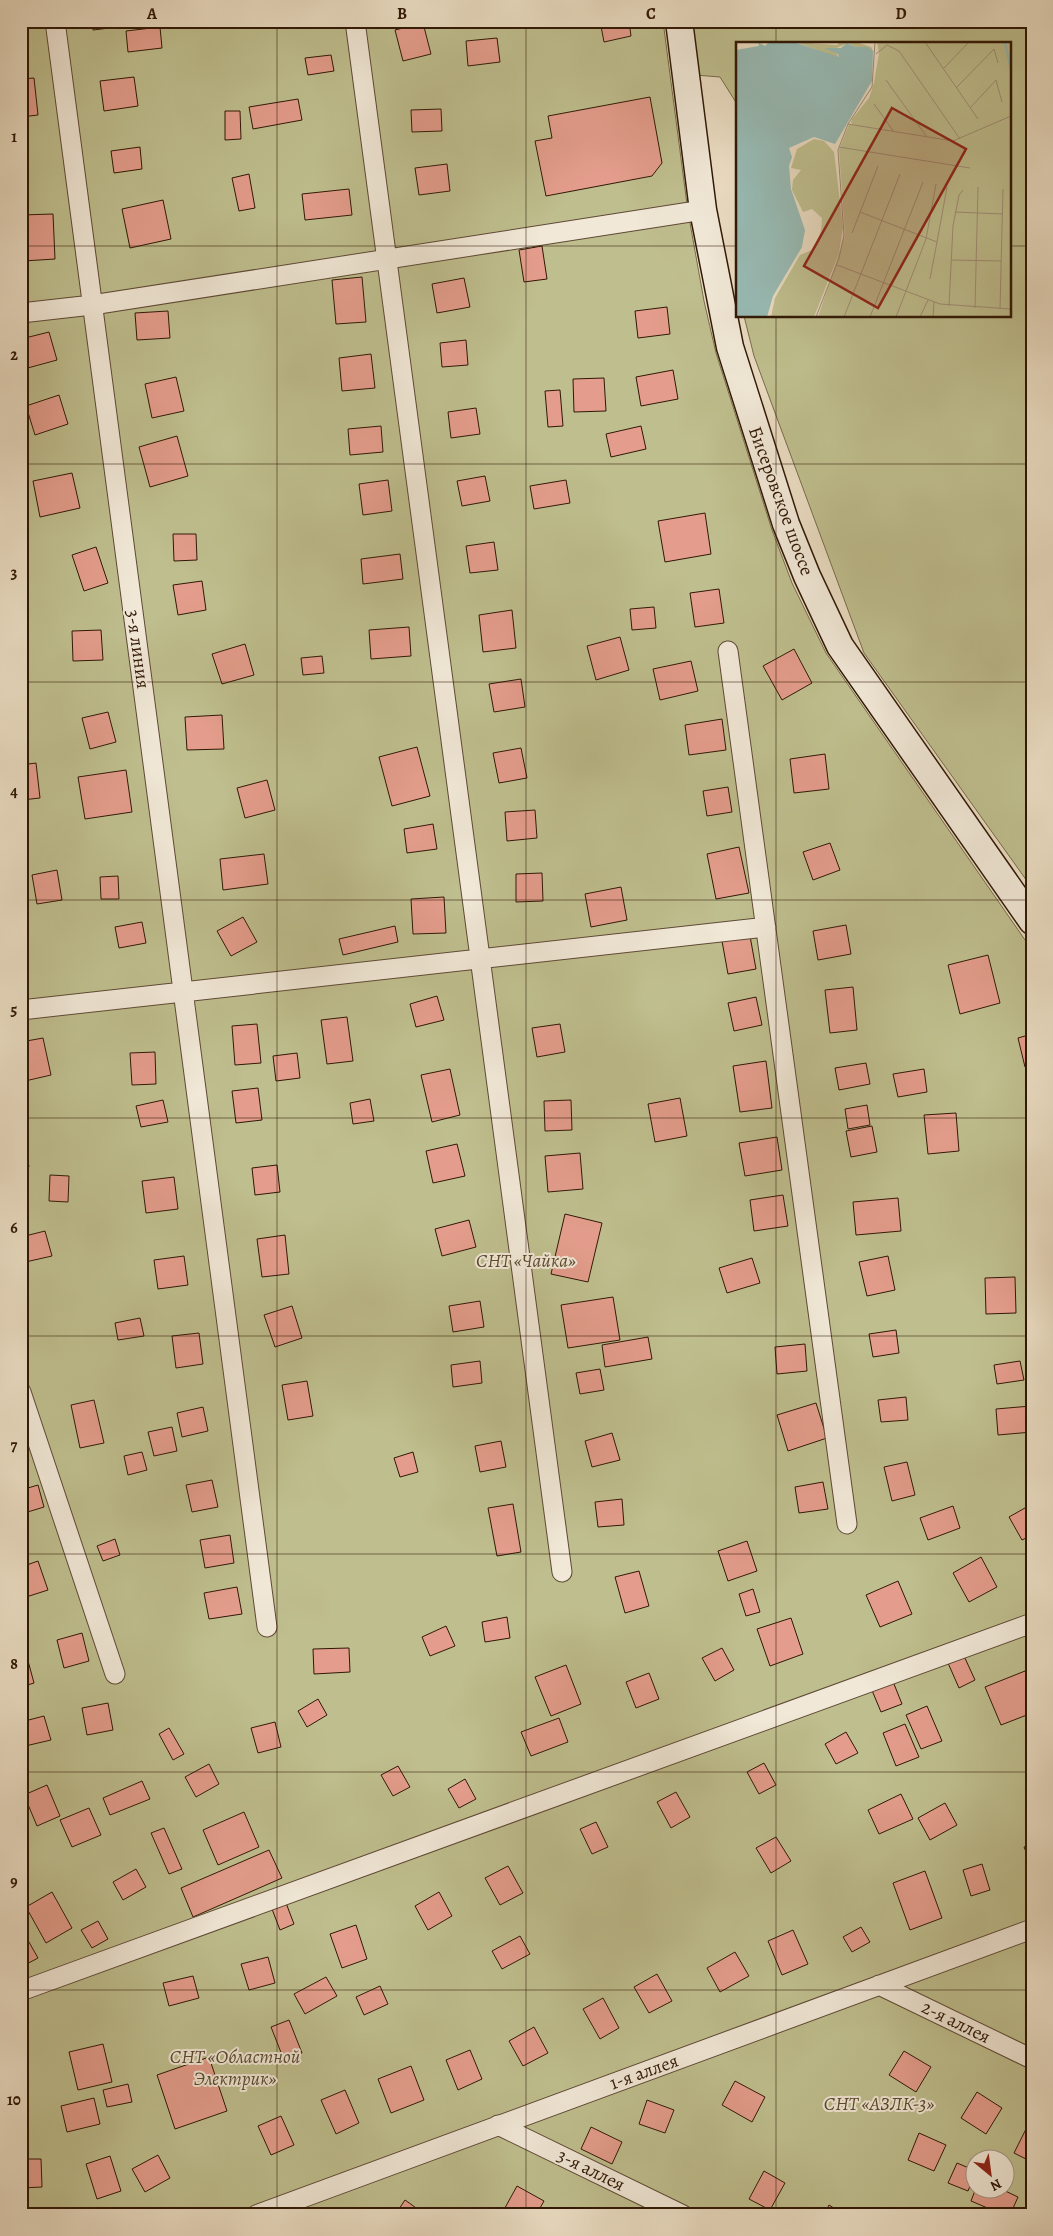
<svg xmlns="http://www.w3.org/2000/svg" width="1053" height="2236" font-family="Alegreya,serif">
<rect width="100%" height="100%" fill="#eadcc2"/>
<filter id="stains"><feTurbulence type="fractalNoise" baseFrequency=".004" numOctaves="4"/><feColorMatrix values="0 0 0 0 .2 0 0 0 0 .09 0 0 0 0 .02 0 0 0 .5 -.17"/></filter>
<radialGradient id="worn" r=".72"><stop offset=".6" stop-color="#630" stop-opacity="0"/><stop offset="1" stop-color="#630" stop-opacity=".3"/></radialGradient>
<path fill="#bfbe8e" stroke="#786b4a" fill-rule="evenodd" d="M21,21H663L688,212L704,301L716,353L772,530L792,583L826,653L1032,950V2215H21ZM976,2158H1006V2188H976Z
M689,21H1032V888L864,653L754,356L744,316H1009V44H737V104L720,77L695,75Z"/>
<path fill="#e49d8c" stroke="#301806" d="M21,21H27L26,45H21Z
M92,21H125L126,26L93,30Z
M139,21H159L160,25L139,27Z
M600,21H629L631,36L604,42Z
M423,23L431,54L403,61L395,30Z
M160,27L162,48L128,52L126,31Z
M497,38L500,62L468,66L466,41Z
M331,55L334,71L308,75L305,58Z
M134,77L138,106L104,111L100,81Z
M34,78L38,115L21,117V79Z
M650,97L662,163L652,176L546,196L535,141L552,138L548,116Z
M298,99L302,120L253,129L249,107Z
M441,109L442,131L412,132L411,110Z
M225,111H240L241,139L225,140Z
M140,147L142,169L114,173L111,151Z
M447,164L450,191L419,195L415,168Z
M249,174L255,208L239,211L232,178Z
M349,189L352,215L305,220L302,194Z
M163,200L171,239L130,248L122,209Z
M53,214L55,259L23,261L21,215Z
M542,246L547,279L524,282L519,250Z
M362,277L366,322L336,324L332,280Z
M464,278L470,307L437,313L432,284Z
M667,307L670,334L638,338L635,311Z
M168,311L170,338L137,340L135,313Z
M49,332L57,360L24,369L21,358V339Z
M466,340L468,365L442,367L440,343Z
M371,354L375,388L342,391L339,358Z
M673,370L678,399L641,406L636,377Z
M176,377L184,411L152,418L145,384Z
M604,378L606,411L574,412L573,379Z
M560,390L563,426L548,427L545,391Z
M59,395L68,424L35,435L26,406Z
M476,408L480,434L451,438L448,412Z
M381,426L383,452L350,455L348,429Z
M641,426L646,449L611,457L606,434Z
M177,436L188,476L150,487L139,447Z
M72,473L80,508L40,517L33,481Z
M485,476L490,501L462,506L457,481Z
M388,480L392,511L363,515L359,484Z
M566,480L570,503L534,509L530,486Z
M705,513L711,554L665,562L658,521Z
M173,534H196L197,560L174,561Z
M494,542L498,570L470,573L466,546Z
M96,547L108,583L84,591L72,555Z
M400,554L403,579L363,584L361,559Z
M202,581L206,610L178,615L173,585Z
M719,589L724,623L695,627L690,593Z
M654,607L656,628L632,630L630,609Z
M512,610L516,648L483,652L479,615Z
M409,627L411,656L371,659L369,630Z
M101,630L103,660L73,661L72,631Z
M620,637L629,670L596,680L587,646Z
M245,644L254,675L222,684L212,654Z
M794,649L812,683L782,700L763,666Z
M322,656L324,673L303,675L301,658Z
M691,661L698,691L660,700L653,669Z
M521,679L525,707L494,712L489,684Z
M108,712L116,742L90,749L82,718Z
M222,715L224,749L187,750L185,717Z
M722,719L726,750L689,755L685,725Z
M417,747L430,796L392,806L379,757Z
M521,748L527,778L499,783L493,753Z
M825,754L829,789L794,793L790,759Z
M36,763L40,798L22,800L21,765Z
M126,770L132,812L85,819L78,777Z
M267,780L275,810L245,818L237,788Z
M728,787L732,812L707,816L703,791Z
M535,810L537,838L507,841L505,812Z
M433,824L437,849L407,853L404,829Z
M830,843L840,870L813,880L803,852Z
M739,847L749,893L716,899L707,854Z
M264,854L268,884L223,890L220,859Z
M23,870L27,903L21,904V871Z
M57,870L62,900L37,904L32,875Z
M542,873L543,901L516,902V874Z
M118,876L119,899H101L100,877Z
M621,887L627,920L591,927L585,894Z
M444,897L446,933L413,934L411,899Z
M243,917L257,942L231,956L217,931Z
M142,922L146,943L119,948L115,927Z
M846,925L851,954L818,960L813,931Z
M395,926L398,942L343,955L339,939Z
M750,936L756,969L728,974L722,941Z
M988,955L1000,1003L960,1014L948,965Z
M853,987L857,1030L830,1033L825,990Z
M437,996L444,1020L416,1027L410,1004Z
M756,997L762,1025L734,1031L728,1003Z
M347,1017L353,1061L327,1064L321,1020Z
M257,1024L261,1063L235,1065L232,1026Z
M560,1024L565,1052L537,1057L532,1028Z
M1032,1034V1065L1025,1067L1018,1038Z
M43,1038L51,1075L25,1081L21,1062V1042Z
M155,1052L156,1084L132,1085L130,1053Z
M297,1053L300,1078L276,1081L273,1056Z
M766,1061L772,1108L740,1112L733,1066Z
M866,1063L870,1084L839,1090L835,1068Z
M450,1069L460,1115L432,1122L421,1075Z
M924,1069L927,1092L898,1097L893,1074Z
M258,1088L262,1120L236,1123L232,1091Z
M680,1098L687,1136L655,1142L648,1104Z
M370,1099L374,1121L353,1124L350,1103Z
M163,1100L168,1122L141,1127L136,1106Z
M571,1100L572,1130L545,1131L544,1101Z
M867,1105L870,1125L848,1129L845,1109Z
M956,1113L959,1151L928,1154L924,1115Z
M872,1126L877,1152L851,1157L846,1131Z
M777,1137L782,1170L745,1176L739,1143Z
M21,1144H25L29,1167L21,1169Z
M457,1144L465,1176L433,1183L426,1151Z
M580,1153L583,1189L548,1192L545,1156Z
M277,1165L280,1192L255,1195L252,1168Z
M50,1175L69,1176L68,1202L49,1201Z
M174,1177L178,1209L146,1213L142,1181Z
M783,1195L788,1226L754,1231L750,1200Z
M898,1198L901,1231L856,1235L853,1202Z
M565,1214L602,1223L588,1282L551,1274Z
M469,1220L476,1247L442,1256L435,1229Z
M45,1231L52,1256L21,1263V1237Z
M285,1235L289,1274L262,1277L257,1239Z
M184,1256L188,1285L158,1289L154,1260Z
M888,1256L895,1290L867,1296L859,1262Z
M752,1258L760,1283L727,1293L719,1268Z
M1015,1277L1016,1313L986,1314L985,1278Z
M613,1297L620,1340L568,1348L561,1305Z
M480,1301L484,1327L453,1332L449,1306Z
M292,1306L302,1338L275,1347L264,1315Z
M140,1318L144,1336L118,1340L115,1323Z
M896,1330L899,1353L873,1357L869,1334Z
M199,1333L203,1364L176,1368L172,1336Z
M648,1337L652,1359L605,1367L602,1345Z
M805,1344L807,1371L777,1374L775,1347Z
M480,1361L482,1383L453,1387L451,1365Z
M1020,1361L1024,1380L997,1384L994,1365Z
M600,1369L604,1390L580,1394L576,1373Z
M307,1381L313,1416L288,1420L282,1385Z
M906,1397L908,1420L881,1422L878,1400Z
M94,1400L104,1443L80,1448L71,1405Z
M816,1403L827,1438L788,1451L777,1415Z
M1031,1406L1032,1432L998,1435L996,1409Z
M203,1407L208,1431L182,1437L177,1413Z
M172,1427L177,1451L154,1456L148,1432Z
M612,1433L620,1460L592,1467L585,1441Z
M501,1441L506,1467L480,1472L475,1446Z
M142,1452L147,1470L128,1475L124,1456Z
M413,1452L418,1472L400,1477L394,1458Z
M907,1462L915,1495L892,1501L884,1467Z
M212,1480L218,1507L192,1512L186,1485Z
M823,1482L828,1509L799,1513L795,1487Z
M38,1485L44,1507L21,1514V1490Z
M622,1499L624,1525L598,1527L595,1502Z
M513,1504L521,1552L497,1556L488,1508Z
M1032,1504V1535L1022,1540L1009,1517Z
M953,1506L960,1528L928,1540L920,1518Z
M230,1535L234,1563L205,1568L200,1540Z
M115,1539L120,1555L103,1561L97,1546Z
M747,1541L757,1571L728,1581L718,1551Z
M981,1557L997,1587L969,1602L953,1573Z
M38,1561L48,1590L23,1598L21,1567Z
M639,1571L649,1606L625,1613L615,1577Z
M898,1581L912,1614L880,1627L866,1595Z
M237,1587L242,1614L209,1619L204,1593Z
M753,1589L760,1612L746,1616L739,1594Z
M507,1617L510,1638L485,1642L482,1622Z
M791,1618L803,1654L770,1666L757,1629Z
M446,1626L455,1646L430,1656L422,1637Z
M82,1633L89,1661L64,1668L57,1640Z
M21,1635L34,1683L21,1687Z
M349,1648L350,1672L314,1674L313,1649Z
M722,1648L734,1670L715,1681L702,1658Z
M964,1656L975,1680L959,1688L948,1663Z
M566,1665L581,1704L551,1716L535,1677Z
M1025,1671L1032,1686V1713L1001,1725L985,1687Z
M649,1673L659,1699L636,1708L626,1682Z
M892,1679L902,1704L881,1712L871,1688Z
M318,1699L327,1715L307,1727L298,1711Z
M108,1703L113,1730L87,1735L82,1708Z
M927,1706L942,1741L921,1749L906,1715Z
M44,1716L51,1740L21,1747V1722Z
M559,1718L568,1742L531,1756L521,1732Z
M275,1722L281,1747L258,1753L251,1728Z
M905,1724L919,1757L896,1766L883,1733Z
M169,1728L184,1754L173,1760L159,1734Z
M846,1732L858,1753L836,1764L825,1744Z
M764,1763L776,1785L759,1794L747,1772Z
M209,1764L219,1784L196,1797L185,1777Z
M398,1766L410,1787L393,1796L381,1775Z
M465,1779L476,1799L459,1808L448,1789Z
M142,1781L150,1799L110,1815L103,1798Z
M47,1785L60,1816L37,1826L24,1795Z
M676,1792L690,1817L671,1828L657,1802Z
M901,1794L913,1819L879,1834L868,1810Z
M945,1803L957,1825L930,1840L918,1818Z
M89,1808L101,1835L72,1847L60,1820Z
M244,1812L259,1847L218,1865L203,1830Z
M596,1822L608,1847L592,1854L580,1829Z
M164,1828L182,1869L169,1874L151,1833Z
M776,1837L791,1861L771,1873L756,1848Z
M1032,1844V1866L1024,1847Z
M269,1850L282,1878L193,1917L181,1888Z
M982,1864L990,1890L971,1896L963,1870Z
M508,1866L523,1893L500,1905L485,1878Z
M136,1869L146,1887L123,1900L113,1882Z
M925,1871L942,1918L910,1930L893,1883Z
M52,1892L72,1928L46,1943L26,1907Z
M439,1892L452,1916L428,1930L415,1906Z
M286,1903L294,1924L280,1930L272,1909Z
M98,1921L108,1939L92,1948L81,1930Z
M356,1925L367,1959L342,1968L330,1934Z
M861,1927L870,1942L852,1952L843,1937Z
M21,1928L38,1958L21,1967Z
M793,1930L808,1964L782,1975L768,1941Z
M520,1936L530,1954L502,1969L492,1951Z
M735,1952L749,1976L720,1992L707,1968Z
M268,1957L275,1983L249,1990L241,1964Z
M657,1974L672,2001L649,2013L634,1987Z
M193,1976L199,1998L169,2006L163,1983Z
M326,1977L337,1996L305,2014L294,1994Z
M380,1986L388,2004L364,2015L356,1997Z
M603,1998L619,2028L600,2039L583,2009Z
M289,2020L302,2053L284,2060L271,2027Z
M534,2027L548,2053L523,2066L509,2041Z
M103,2044L112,2082L78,2090L69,2052Z
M470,2050L482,2079L458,2090L446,2060Z
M904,2051L931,2067L916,2092L889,2075Z
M209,2057L227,2111L175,2129L157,2075Z
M411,2066L424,2100L391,2113L378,2079Z
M735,2081L765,2097L752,2122L722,2105Z
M128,2084L132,2102L107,2107L103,2090Z
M345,2090L359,2123L336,2134L321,2100Z
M977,2092L1002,2108L986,2134L961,2118Z
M94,2098L100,2124L67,2132L61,2106Z
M647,2100L674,2110L665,2133L639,2124Z
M281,2116L294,2145L271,2155L258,2126Z
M1032,2117V2162L1014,2153Z
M591,2127L622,2142L612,2164L581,2149Z
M919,2133L946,2145L934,2171L908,2160Z
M158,2155L170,2178L145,2192L132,2169Z
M110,2156L121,2191L97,2199L86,2164Z
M21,2159H41L42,2187L22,2188Z
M957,2163L976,2171L968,2191L948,2183Z
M764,2171L785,2183L770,2210L749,2199Z
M517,2186L544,2201L536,2215H501Z
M976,2188H999L1018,2197L1010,2215H1004L971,2201Z
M405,2200L426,2215H395Z
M829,2205L845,2215H824Z"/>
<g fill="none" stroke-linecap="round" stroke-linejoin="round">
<g stroke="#5e4935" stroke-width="21">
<path id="street" d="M55,21L267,1627
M355,21L562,1572
M21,313L92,305L703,210
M728,651L847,1524
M21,1010L766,927
M21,1392L115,1674
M879,1985L1032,2059
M21,1991L1032,1623
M498,2125L683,2215
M256,2215L1032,1929"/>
</g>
<g stroke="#301806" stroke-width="29">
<path id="secondary" d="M679,21L703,210L730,347L786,524L807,576L840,646L1032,921"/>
</g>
<use href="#street" stroke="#f1e8d7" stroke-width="19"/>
<use href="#secondary" stroke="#f1e8d7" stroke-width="26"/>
</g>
<path fill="none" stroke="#301806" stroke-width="1" stroke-opacity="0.55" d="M277,21V2215M526,21V2215M776,21V44M21,246H737M1009,246H1032M776,316V2215M21,464H1032M21,682H1032M21,900H1032M21,1118H1032M21,1336H1032M21,1554H1032M21,1772H1032M21,1990H1032"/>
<g text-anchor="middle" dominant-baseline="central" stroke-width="4" stroke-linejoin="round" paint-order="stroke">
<g font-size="19" fill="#301806" stroke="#f1e8d7">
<text transform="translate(781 501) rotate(70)">Бисеровское шоссе</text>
<text transform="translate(138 649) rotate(82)">3-я линия</text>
<text transform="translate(956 2022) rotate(26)">2-я аллея</text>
<text transform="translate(644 2072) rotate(-20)">1-я аллея</text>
<text transform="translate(591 2170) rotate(26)">3-я аллея</text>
</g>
<g font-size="19" font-style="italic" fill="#5b4a2f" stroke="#f1e8d7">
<text x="526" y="1261">СНТ «Чайка»</text>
<text x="235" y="2057">СНТ «Областной<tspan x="235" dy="22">Электрик»</tspan></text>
<text x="879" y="2104">СНТ «АЗЛК-3»</text>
</g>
</g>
<g transform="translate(736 42)">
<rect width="275" height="275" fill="#eadcc2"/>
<path d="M60,0L101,3L103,0L123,1L135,5L138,11L132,5H120L112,1L98,7L103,16ZM141,0H275V275H82L109,193L103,108L113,82L118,83L115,81L116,77L133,56L138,41L143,11ZM78,97L88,99L98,110L107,185L103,211L78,275H35L39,256L64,213L78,207L85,189L86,176L76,167L67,170L56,148L57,138L65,128L55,126L61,107Z" fill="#bfbe8e"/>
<path d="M22,0L29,4L33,0H58L103,15L102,12L88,6H105L111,1L120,5H132L137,9L136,39L99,102L78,95L53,106L56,115L53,124L55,147L69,188L66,205L37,254L31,275H0V8L23,4Z" fill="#98bbb5"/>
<path fill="none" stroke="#98bbb5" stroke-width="2.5" d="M269,0L275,28"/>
<path fill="none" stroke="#a08e77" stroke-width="1" d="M189,0L242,77M140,12L151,3L163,9L224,97M207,27L233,0M150,38L191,95M220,46L258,7L262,21M138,62L158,90M234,66L260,38L266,60M112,82L217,99L275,74M103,105L234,126M124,170L201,200L211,145M219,170L267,172M116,191L142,124M215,218L265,219M101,223L204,262L275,267M194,237L201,200M213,264L217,184L223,153L227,148M239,266L242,145M264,267L267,147M80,275L103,216L108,193L102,108L112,82L136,45L139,0M108,275L164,132M134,275L187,140M160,275L190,197L200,142M184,275L192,258M197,275L198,260"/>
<path fill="#8f2418" fill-opacity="0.15" stroke="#8f2418" stroke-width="2.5" d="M156,66L230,107L142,266L68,224Z"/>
<rect width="275" height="275" fill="none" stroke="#301806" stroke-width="2.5"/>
</g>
<rect width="1053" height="2236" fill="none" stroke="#eadcc2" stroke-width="55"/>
<g transform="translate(990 2174) rotate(151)"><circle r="24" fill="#f1e8d7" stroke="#a49583"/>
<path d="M0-4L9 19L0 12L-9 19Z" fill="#8f2418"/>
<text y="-8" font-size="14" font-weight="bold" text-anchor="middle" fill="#301806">N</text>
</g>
<rect x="28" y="28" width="998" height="2180" fill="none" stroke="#301806" stroke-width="2"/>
<g font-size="16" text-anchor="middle" font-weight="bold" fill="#301806">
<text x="152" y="19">A</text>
<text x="402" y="19">B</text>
<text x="651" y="19">C</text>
<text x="901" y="19">D</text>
<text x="14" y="142">1</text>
<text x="14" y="360">2</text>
<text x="14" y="578">3</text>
<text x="14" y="797">4</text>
<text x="14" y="1015">5</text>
<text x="14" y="1233">6</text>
<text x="14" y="1451">7</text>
<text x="14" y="1669">8</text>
<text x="14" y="1887">9</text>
<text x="14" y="2105">10</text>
</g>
<rect width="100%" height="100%" filter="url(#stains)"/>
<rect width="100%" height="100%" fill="url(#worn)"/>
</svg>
